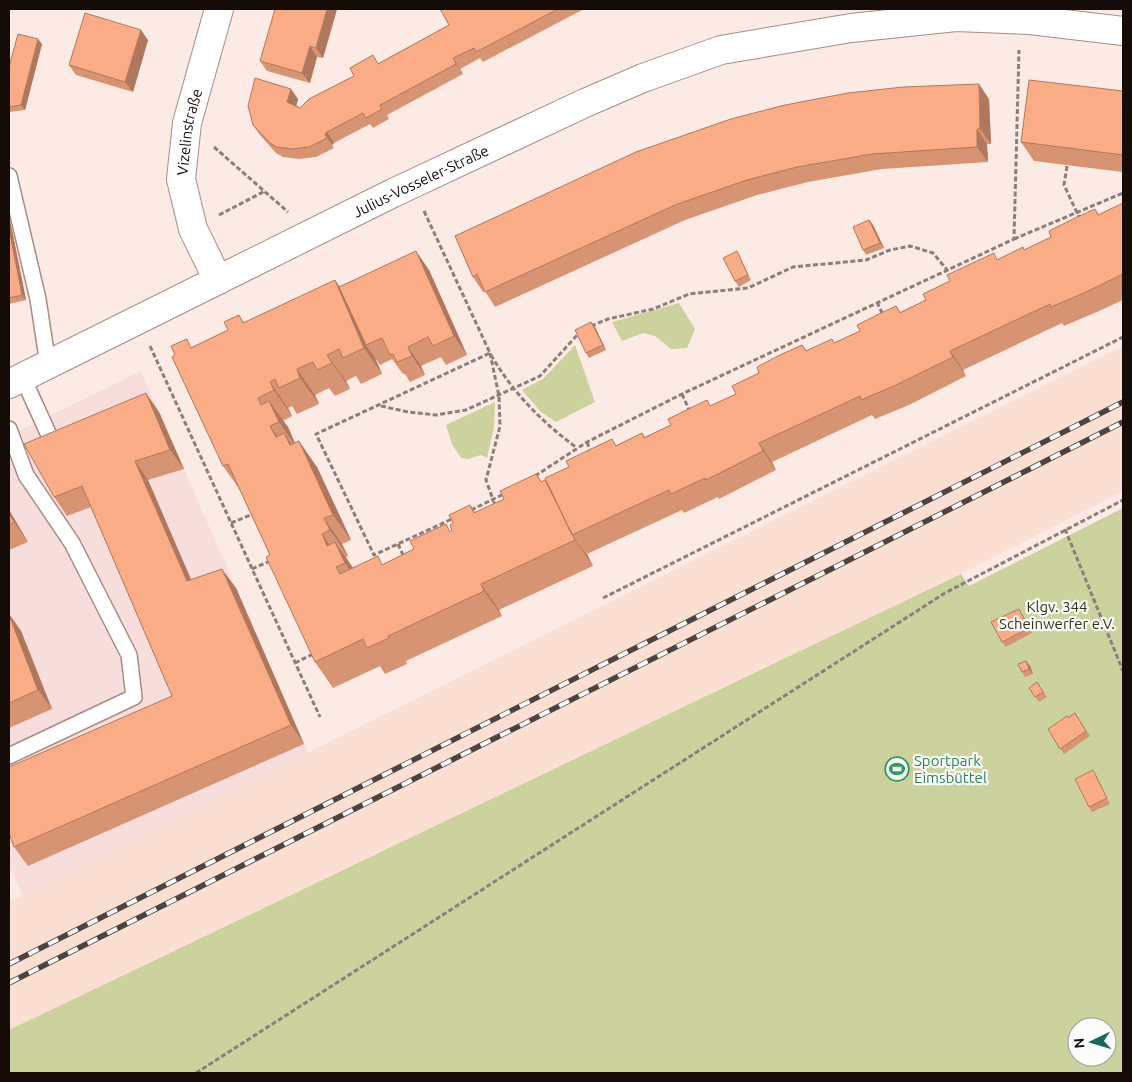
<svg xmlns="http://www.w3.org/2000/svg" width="1132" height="1082" font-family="Ubuntu,sans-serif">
<rect width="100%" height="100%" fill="#fceae4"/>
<path fill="#f8dddd" d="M141,371L308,753L23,895L9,866V436Z"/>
<path fill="#fcdfd3" d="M1123,346V491L961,574L9,1030V902Z"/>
<path fill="#ccd29e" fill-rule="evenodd" d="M679,303L695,329L687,348L671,349L655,336L643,333L622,341L612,322Z
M575,345L595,402L556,422L541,412L522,390L543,379Z
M495,402L494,427L487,458L481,455L468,459L461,458L452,444L446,425Z
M1123,508V1073H9V1030L961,574L969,586ZM1077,1027H1107V1057H1077Z"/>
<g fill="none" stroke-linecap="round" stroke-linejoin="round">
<g stroke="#a68c81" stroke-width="18">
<path id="service" d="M9,176L38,299L48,365
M23,378L53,444
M9,429L26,475L72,543L129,655L134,697L9,756"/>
</g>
<g stroke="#a68c81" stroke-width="30">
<g id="minor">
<path id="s1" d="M218,280L193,229L181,179L187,123L219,9"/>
</g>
</g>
<g stroke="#a68c81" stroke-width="30">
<g id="tertiary">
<path id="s2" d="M9,384L393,193L585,103L643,78L721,50L851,28L956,17L1030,20L1123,31"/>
</g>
</g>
<path stroke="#8c7f7a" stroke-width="3" stroke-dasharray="5 2.5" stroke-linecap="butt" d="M214,147L288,212
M1067,166L1064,185L1080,219
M424,211L490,353L316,434L374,555L454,518
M219,215L265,191
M1014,239L1123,193
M877,302L883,315
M591,326L608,319L653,309L689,294L748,288L793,267L866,260L890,250L910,246L933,253L948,271
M150,346L320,717
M490,353L499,396L500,426L486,480L496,508
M491,355C513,393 542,422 577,448
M682,394L690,412
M381,406L408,412L436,415L466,410L540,376L579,333
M587,442L591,453
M535,476L587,442L682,394L1014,239L1019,50
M471,510L504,494
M231,523L253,514
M1065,529L1123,671
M398,544L404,557
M252,569L270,561
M603,598L1123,337
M295,663L313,654
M196,1073L945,593L1123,500"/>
<use href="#service" stroke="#fff" stroke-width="15"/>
<use href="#minor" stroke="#fff" stroke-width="28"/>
<use href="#tertiary" stroke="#fff" stroke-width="28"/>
<g stroke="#4e433e" stroke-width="5.5">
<path id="rail" d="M9,964L1123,402
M9,983L1123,422"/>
</g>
<use href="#rail" stroke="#fcfcfc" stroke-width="4" stroke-dasharray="11" stroke-linecap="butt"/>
</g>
<path fill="#d79473" d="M275,9H337L323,58L317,57L310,83L267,71L260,61Z
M441,9H584L483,62L480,58L460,69L463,74L387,115L389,119L373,128L370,124L334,143L332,145L334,148L316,157L299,159L283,157L276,153L260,135L253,125L298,99L296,106L300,108L379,63L449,25Z
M148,40L133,92L76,75L69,65Z
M42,44L25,110L9,112V67Z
M1123,91V172L1034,161L1021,142Z
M989,99L991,144H987L988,162L882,169L808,182L757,195L685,220L495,307L485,291L483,292L473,277L455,236Z
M1123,203V300L1099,311L1064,326L1062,323L963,370L966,376L909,405L875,419L872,415L772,462L776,470L719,499L718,497L684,513L682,510L587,554L593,566L499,610L502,616L406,661L407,664L385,674L380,666L333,688L315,662L270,555L240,490L223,466L192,347L228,330L239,315L244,323L339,287L429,270L467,355L446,365L441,357L421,366L425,375L410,382L405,374H403L392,359L380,365L375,358L382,374L361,384L356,376L346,381L350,389L335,396L329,388L315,395L319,404L297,414L292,406L288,408L292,416L283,421L288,427L295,443L317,467L351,540L342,544L348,556L346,557L353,568L383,564L452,532L453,523L470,505L476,513L504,499L536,474L542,482L549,486L617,445L642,433L645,437L736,394L759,373L802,345L807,351L835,343L860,331L896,306L900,312L926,300L998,259L1025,250L1051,237L1095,209L1099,215Z
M9,215L26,300L9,304Z
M869,220L873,225L884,248L866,255L863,250Z
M740,257L751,280L739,287L735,281Z
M591,322L595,327L606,350L589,358L586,353Z
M159,412L184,469L148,480L191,580L236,588L304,744L28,866L14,847L172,696L91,507L67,516L54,497Z
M9,510L28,542L9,550Z
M9,614L21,631L52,709L9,728Z
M1022,614L1032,633L1006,647L1002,642Z
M1026,661L1030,666L1033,674L1025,677L1022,672Z
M1037,682L1047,697L1039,702L1029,688Z
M1075,713L1090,736L1064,754L1048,729Z
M1096,775L1110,804L1092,812L1089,807Z"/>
<path fill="#af785e" d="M327,9H337L323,58L316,48Z
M141,30L148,40L133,92L125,82Z
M38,39L42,44L25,110L21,105Z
M310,46L317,57L310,83L302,73Z
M453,58L460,69L463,74L456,64Z
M979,84L989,99L991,144L980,129Z
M291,89L298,99L295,112L287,102Z
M977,129L987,144L988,162L977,147Z
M327,132L334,143L332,145L334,148L325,134Z
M9,215L26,300L22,295L9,228Z
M869,220L873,225L884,248L880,243Z
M416,251L429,270L467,355L454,336Z
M335,280L353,306L366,345L375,358L382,374L364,348Z
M591,322L595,327L606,350L603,345Z
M408,347L421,366L425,375L412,356Z
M950,351L963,370L966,376L953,357Z
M327,355L346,381L350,389L332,363Z
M297,369L315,395L319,404L300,378Z
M270,382L288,408L292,416L274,390Z
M146,393L159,412L184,469L170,450Z
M269,401L288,427L297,448L279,422Z
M270,426L289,452L276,437Z
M284,433L302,459L290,445Z
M299,441L317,467L351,540L333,515Z
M759,443L772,462L776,470L763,451Z
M135,461L148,480L200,600L187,581Z
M545,480L563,506L572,535L586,554H587L593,566L575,540Z
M9,510L28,542L14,522L9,513Z
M324,518L342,544L348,556L330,530Z
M322,534L340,560L327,546Z
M335,542L353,568L363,589L345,563Z
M222,569L236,588L304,744L291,725Z
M481,584L499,610L502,616L484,591Z
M9,614L21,631L52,709L38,690Z
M1026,661L1030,666L1033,674L1029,669Z"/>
<path fill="#faac86" stroke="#af785e" d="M275,9H327L316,48L310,46L302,73L260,61Z
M440,9H558L476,52L474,48L453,58L456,64L380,105L382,109L366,118L363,113L327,132L325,134L327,138L309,147L292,149L276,147L269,142L253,125L248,106L255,78L291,89L287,102L300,108L309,99L354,76L350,68L373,55L378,64L449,25Z
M85,13L141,30L125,82L69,65Z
M18,34L38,39L21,105L9,107V67Z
M1029,80L1123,91V155L1021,142Z
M979,84L980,129H977V147L872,154L797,167L747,180L675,205L485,292L477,274L473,277L455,236L636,152L731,119L785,105L848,93L903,87Z
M1123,203V274L1086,292L1051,307L1050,304L950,351L953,357L896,385L861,400L860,396L759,443L763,451L706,480L705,478L671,494L669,490L572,535L545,478L569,467L566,461L612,439L616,446L642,433L644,438L671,425L668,419L707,400L710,406L736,394L732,386L759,373L757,367L780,355L802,345L806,351L832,339L834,343L860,331L857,325L879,314L896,306L900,313L926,300L923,294L950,281L947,275L994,253L997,260L1023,247L1024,250L1051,237L1049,231L1075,218L1095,209L1098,215Z
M869,220L880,243L863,250L853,227Z
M9,228L22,295L9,298Z
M416,251L454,336L433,346L428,337L408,347L412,356L397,362L393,354L390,355L382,338L366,345L339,287Z
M737,251L748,275L735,281L723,258Z
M335,280L364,348L343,358L339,349L327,355L332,363L317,370L313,362L297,369L300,378L279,388L275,379L270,382L274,390L258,398L261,405L269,401L279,422L270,426L276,437L284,433L290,445L299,441L333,515L324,518L330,530L322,534L327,546L335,542L345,563L336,567L340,574L378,556L382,565L414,549L410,541L446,524L450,532L452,531L450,525L453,523L449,515L470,505L474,513L504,499L500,491L536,474L541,482L545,480L575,540L481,584L484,591L388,636L389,638L367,648L363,639L315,662L266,557L270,555L228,464L223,466L172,357L175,355L171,346L187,339L191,348L228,330L224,322L239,315L243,323Z
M591,322L603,345L586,353L575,330Z
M146,393L170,450L135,461L187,581L222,569L291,725L14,847L9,833V767L172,696L82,486L54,497L24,444Z
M9,513L14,522L9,525Z
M1019,609L1029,628L1002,642L991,622Z
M9,615L38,690L9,703Z
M1026,661L1029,669L1022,672L1018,664Z
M1037,682L1043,692L1035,697L1029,688Z
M1075,713L1086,731L1060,749L1048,729L1067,716L1068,718Z
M1093,770L1107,798L1089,807L1075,779Z"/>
<defs>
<g id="stadium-ring" transform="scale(1.25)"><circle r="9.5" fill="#fcfcfc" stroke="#2e9e5b" stroke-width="1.5"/><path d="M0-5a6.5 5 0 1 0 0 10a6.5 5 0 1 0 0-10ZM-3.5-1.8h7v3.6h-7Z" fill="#2e9e5b"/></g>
</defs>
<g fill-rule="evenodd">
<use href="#stadium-ring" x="897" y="769"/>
</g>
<g text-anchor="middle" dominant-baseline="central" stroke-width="4.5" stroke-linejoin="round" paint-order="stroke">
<g font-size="15" fill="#150c08" stroke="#fcfcfc">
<text stroke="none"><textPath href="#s1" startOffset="156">Vizelinstraße</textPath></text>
<text stroke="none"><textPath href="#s2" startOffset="459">Julius-Vosseler-Straße</textPath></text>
</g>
<g font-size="15" fill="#323512" stroke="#fcfcfc">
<text x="1057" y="606">Klgv. 344<tspan x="1057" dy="17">Scheinwerfer e.V.</tspan></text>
</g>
<g font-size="15" fill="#27864d" stroke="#fcfcfc" text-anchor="start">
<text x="914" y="760">Sportpark<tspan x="914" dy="17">Eimsbüttel</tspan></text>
</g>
</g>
<rect width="1132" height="1082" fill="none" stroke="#150c08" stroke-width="20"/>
<g transform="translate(1092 1042) rotate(265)"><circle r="24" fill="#fcfcfc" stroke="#a09c9a"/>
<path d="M0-4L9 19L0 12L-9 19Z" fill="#1a6660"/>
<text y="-8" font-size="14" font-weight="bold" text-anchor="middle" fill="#150c08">N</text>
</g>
</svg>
